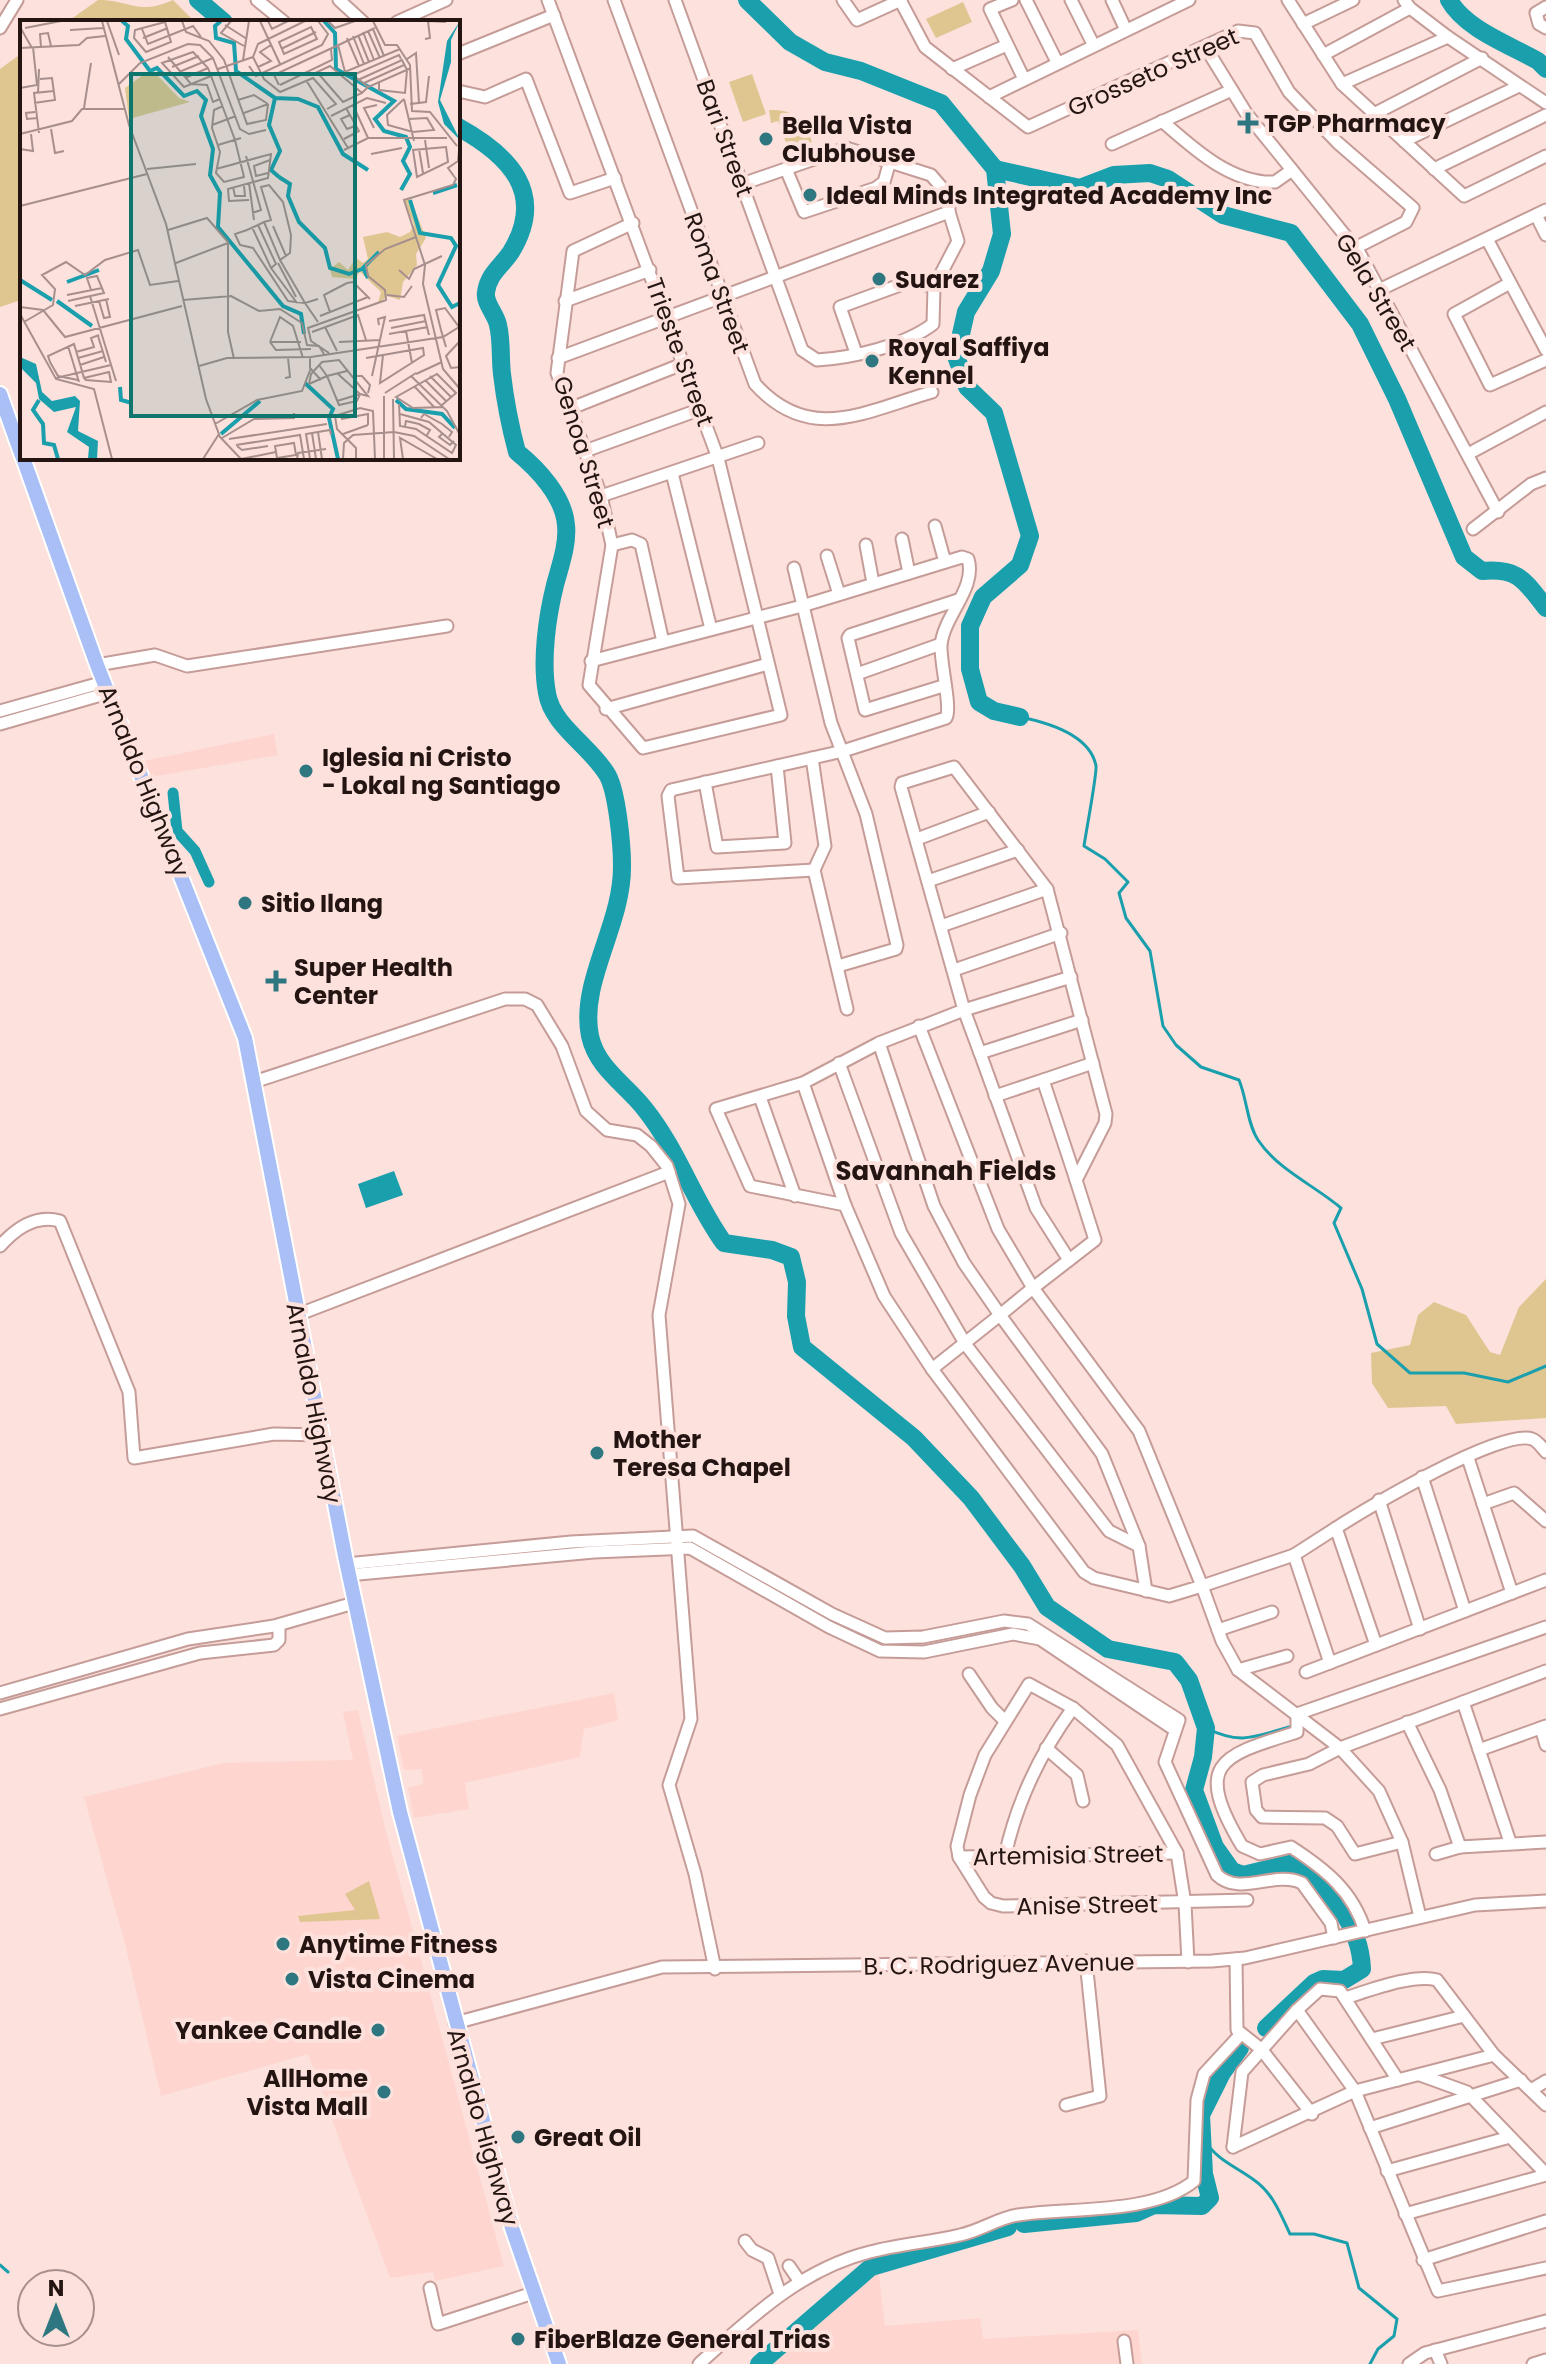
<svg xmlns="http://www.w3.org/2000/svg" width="1546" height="2364" font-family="Poppins,sans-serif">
<rect width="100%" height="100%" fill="#fce1dd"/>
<!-- built -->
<g fill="#ffd5cf">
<polygon points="274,734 278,755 151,777 144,761"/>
<polygon points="614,1693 618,1720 584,1729 580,1757 465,1783 469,1809 414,1818 408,1788 423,1784 422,1769 404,1770 397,1736"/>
<polygon points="358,1710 385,1828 504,2266 435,2281 433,2272 390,2278 308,2054 161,2096 125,1944 84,1797 223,1763 353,1760 343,1712"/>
<polygon points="878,2269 885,2326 980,2318 983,2339 1138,2330 1142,2364 769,2364"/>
</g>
<!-- green -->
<g fill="#dfc691">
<path d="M98,0C131,0 138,16 173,0L195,22H67Z"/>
<polygon points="963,2 972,22 936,38 926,19"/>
<polygon points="22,53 22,310 18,301 0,307 0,69"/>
<polygon points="752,74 766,114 743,122 729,82"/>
<path d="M769,110C794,110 804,117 812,142L788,148L778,121L771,123Z"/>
<polygon points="1546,1279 1546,1418 1456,1424 1446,1406 1388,1408 1372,1383 1371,1353 1410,1345 1418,1315 1434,1302 1466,1315 1490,1352 1500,1355 1519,1307"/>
<polygon points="369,1881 380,1919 300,1922 298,1916 355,1910 345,1894"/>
</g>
<!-- water -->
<polygon fill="#1a9fad" points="394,1171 403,1195 366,1208 358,1184"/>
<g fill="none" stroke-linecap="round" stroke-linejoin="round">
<!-- stream -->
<g stroke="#1a9fad" stroke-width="3">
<path d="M1020,717C1045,722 1090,734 1096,766C1097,774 1086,832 1084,846L1105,859L1128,882L1119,893L1126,918L1150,951L1163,1026L1176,1045L1201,1067L1239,1080C1247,1099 1247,1123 1258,1140C1278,1170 1314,1185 1341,1208L1334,1223L1362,1289L1377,1344L1410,1373H1464L1508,1382L1546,1366"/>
<path d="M1206,1728C1240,1745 1254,1737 1289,1727"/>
<path d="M1204,2140C1218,2161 1235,2166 1254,2180C1273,2193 1281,2215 1290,2234H1314L1347,2243L1359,2288L1397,2319L1394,2336L1378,2349L1370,2364"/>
<polyline points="0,2265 8,2272"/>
</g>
<!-- canal -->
<polyline stroke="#1a9fad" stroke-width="11" points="173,793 177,831 195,851 209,882"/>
<!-- river -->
<g stroke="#1a9fad" stroke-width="18">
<polyline points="198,0 224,22"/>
<polyline points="747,0 790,42 825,62 861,71 941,103 995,169 1002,234 991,271 966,312 956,356 967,387 994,413 1030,536 1020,565 983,597 970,626 970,669 979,702 994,711 1020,717"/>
<path d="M1449,0C1465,29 1510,45 1538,61L1546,69"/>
<path d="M458,127C509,155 547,193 511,252C501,267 489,273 486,292C484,303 496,314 498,325C502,341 500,358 502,374C505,400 510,426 517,452C538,469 564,497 566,525C568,545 560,566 555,585C547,617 541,661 547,693C552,726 592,747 608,776C617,793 622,844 622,865C623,925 579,981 590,1036C597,1068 625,1084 644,1108C678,1150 694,1202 724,1243L772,1250L791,1257L797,1282L796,1316L802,1347L914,1438L971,1498L1022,1566L1047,1607L1108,1649L1175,1662L1189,1680L1206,1728L1203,1757L1194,1790L1215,1847L1232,1871L1243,1875L1293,1863C1328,1890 1360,1921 1362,1969L1344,1980L1323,1979L1314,1983L1266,2028"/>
<path d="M995,169L1080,188L1114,175L1150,173L1168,179L1223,215L1291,233L1360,324L1397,399L1464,557L1482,571C1519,568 1524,580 1546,608"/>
<polyline points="1024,2224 1136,2213 1154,2205 1202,2206 1210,2198 1204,2174 1201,2115 1222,2073 1240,2048"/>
<polyline points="759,2364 871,2267 1008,2227"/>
</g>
<!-- minor casing -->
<g stroke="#c59c97" stroke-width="15">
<g id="minor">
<polyline points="257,0 284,22"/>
<polyline points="339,0 363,22"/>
<polyline points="548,0 718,458 781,715 643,748 589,685 612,545 601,496 557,373 573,251 633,223"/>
<path d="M614,0L755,384C810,445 866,411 932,392"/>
<path d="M675,0L802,350L817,360C852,358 904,346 933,324L934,287L958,241L949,212V196L931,175L846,148L742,184"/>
<polyline points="843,0 857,20 901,0"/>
<polyline points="900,0 925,47 1028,127 1238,31 1255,33 1289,92 1338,143 1413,208 1406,222 1355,248"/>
<polyline points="1012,0 990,9 1024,79"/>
<polyline points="1026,0 1057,62"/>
<polyline points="1071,0 1093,44"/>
<polyline points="1112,0 1125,28"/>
<polyline points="1288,0 1342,84 1464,196 1546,156"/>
<polyline points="1404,0 1410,8 1448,37 1546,103"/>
<polyline points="1546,7 1536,13 1539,24 1546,28"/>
<polyline points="397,22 446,0"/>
<polyline points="1303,24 1353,0"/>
<polyline points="0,28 17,0"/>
<polyline points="1206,48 1246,113 1360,254 1498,512"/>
<polyline points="458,54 554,15"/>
<polyline points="1323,55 1410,8"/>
<polyline points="952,69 1007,45"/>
<polyline points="1342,84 1448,37"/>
<polyline points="458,91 485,97 526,79 570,193 615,178"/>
<polyline points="989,97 1189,0"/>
<polyline points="1374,114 1482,58"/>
<path d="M1162,121C1193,148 1231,184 1275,182L1292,170"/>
<polyline points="1404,141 1519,86"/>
<polyline points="1112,144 1232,90"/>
<polyline points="786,169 804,212 876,188 884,182 890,161"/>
<polyline points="1434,169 1546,115"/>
<polyline points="1536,215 1546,235"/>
<polyline points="1487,239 1546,350"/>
<polyline points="1510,283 1454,314 1490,385 1546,360"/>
<polyline points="1379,290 1546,210"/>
<polyline points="565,301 650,270"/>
<polyline points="856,353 840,307 911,281 934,287"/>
<polyline points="558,358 949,212"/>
<polyline points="569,409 685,363"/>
<polyline points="585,451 701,409"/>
<polyline points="1468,454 1546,412"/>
<polyline points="672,473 711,629"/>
<polyline points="601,496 758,443"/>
<polyline points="935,526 945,562"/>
<polyline points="1473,529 1531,484 1546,478"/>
<polyline points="902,539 909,573"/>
<polyline points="612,545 632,540 641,544 663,642"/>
<polyline points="866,545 873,583"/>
<polyline points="827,556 839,594"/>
<polyline points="794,568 831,723 866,814 897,945 896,949 838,966"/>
<path d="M591,661L802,606L962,557L968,559C977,588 944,615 941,645C940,663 952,708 946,718L843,751L671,790L668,796L678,878L814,870"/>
<polyline points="97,665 155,655 187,666 447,626"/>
<polyline points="857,674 941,644"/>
<polyline points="943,686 865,710 848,638 850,635 958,600"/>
<polyline points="606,709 768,664"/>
<polyline points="0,711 104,682"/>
<polyline points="0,724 108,693"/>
<polyline points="812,758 825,846 814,870 847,1009"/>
<polyline points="705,782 717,847 785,843 777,766"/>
<polyline points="917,839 989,812"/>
<polyline points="928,881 1018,850"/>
<polyline points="941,926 1047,889"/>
<polyline points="954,970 1061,933"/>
<polyline points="1071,977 964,1010 980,1053 1082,1020"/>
<polyline points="919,1026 998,1229 1033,1288 1095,1240 1076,1180 1105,1123 1106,1114 1047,889 954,767 902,783 901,787 964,1010 879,1043 803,1083 716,1109 750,1186 845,1205 884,1296 932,1369 1084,1572 1094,1578 1169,1596 1202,1586 1139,1431 1033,1288 1000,1315 1102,1454 1139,1546"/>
<polyline points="879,1043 934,1206 964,1263 1000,1315 932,1369"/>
<polyline points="980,1053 1036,1208 1069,1260"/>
<polyline points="839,1063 901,1233 966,1345 1109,1531 1139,1546 1146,1591"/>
<polyline points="1043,1080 1093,1063"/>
<polyline points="254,1082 505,999 525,999 537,1005 562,1046 586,1111 607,1130 637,1135 651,1146 667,1166 679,1204 659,1315 691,1719 669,1785 695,1874 715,1969"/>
<polyline points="803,1083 845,1205"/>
<polyline points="995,1096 1043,1080 1076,1180"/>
<polyline points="760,1097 795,1196"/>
<path d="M0,1246C16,1228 36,1214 60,1221L129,1392L134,1458L274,1434L322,1435"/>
<polyline points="297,1315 669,1172"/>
<polyline points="1468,1458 1512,1593"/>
<polyline points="1422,1477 1465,1611"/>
<polyline points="1379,1500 1420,1629"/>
<polyline points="1483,1504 1514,1493 1546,1521"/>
<polyline points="1294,1555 1202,1586 1222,1641 1238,1670 1340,1748 1379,1791 1402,1842 1420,1917"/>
<path d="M346,1564L571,1542L693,1536L832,1614L885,1638L923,1637L1004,1621L1028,1624L1179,1720L1165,1762L1217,1875C1240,1897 1274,1870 1302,1883L1331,1923L1334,1938"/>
<polyline points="348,1575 594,1552 690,1548 829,1627 880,1651 924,1652 1013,1634 1040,1639 1175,1730"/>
<polyline points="1218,1630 1272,1612"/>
<path d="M1376,1645L1336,1528C1365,1509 1502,1428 1532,1439C1538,1441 1542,1448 1546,1452"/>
<polyline points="1330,1663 1294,1555 1336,1528"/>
<polyline points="1238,1670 1287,1656"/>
<polyline points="1306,1672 1546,1580"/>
<polyline points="969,1674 992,1708 1004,1720"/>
<polyline points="0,1693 188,1639 274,1626 354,1603"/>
<polyline points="1463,1702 1510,1842"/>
<polyline points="0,1709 200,1653 274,1645 279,1640 279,1625"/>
<polyline points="1407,1722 1440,1790 1460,1847"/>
<polyline points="1541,1728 1546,1745"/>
<polyline points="1046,1748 1077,1775 1083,1801"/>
<polyline points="1479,1750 1546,1726"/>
<polyline points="1402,1842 1355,1854 1337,1826 1325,1818 1262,1817 1256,1810 1252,1782 1263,1775 1309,1764 1340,1748 1546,1671"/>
<polyline points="1436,1854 1460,1847 1546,1842"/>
<path d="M1005,1856C1017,1801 1040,1753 1073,1708"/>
<polyline points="959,1857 1177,1853"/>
<path d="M1365,1931C1353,1891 1325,1869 1291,1847L1260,1854L1242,1846C1192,1762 1221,1756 1297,1732V1714L1546,1627"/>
<polyline points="1236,1959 1237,2030 1261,2049 1312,2114"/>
<polyline points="1188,1962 1185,1904 1177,1853 1117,1745 1073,1708 1029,1684 985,1755 970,1795 957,1846 959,1857 984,1897 991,1903 1003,1906 1247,1900"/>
<path d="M1345,1998C1368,1991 1414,1973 1437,1980L1494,2055L1546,2105"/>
<polyline points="455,2023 662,1967 1212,1961 1245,1958 1475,1905 1546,1901"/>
<polyline points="1372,2039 1464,2016"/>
<polyline points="1494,2055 1355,2091 1438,2291 1546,2268"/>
<polyline points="1420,2075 1467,2092 1546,2174"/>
<polyline points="1531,2090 1546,2081"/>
<polyline points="1066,2105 1100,2096 1086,1961"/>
<polyline points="1370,2128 1521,2080"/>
<polyline points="1233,2147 1242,2072 1297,2010 1320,1989 1340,1991 1398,2080"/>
<polyline points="1233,2147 1355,2091 1297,2010"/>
<polyline points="1387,2171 1510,2137"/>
<polyline points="1405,2214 1546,2175"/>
<polyline points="745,2241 752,2250 768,2258 780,2294"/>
<polyline points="1423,2260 1546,2221"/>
<polyline points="789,2266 800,2282"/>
<polyline points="430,2288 438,2324 533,2293"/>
<polyline points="1124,2341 1127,2364"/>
<polyline points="1435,2350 1441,2364"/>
<path d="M699,2364C750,2318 801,2269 870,2252C900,2244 931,2242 960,2235C980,2231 998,2218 1018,2215C1070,2207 1152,2215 1194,2181L1197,2100L1204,2074L1241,2034"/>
<polyline points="1409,2364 1425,2353 1546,2321"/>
<polyline points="1533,2364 1546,2360"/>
</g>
</g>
<!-- major casing -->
<g stroke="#fff" stroke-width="18">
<g id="major">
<polyline points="0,394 22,456"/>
<polyline points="23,458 97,665 245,1038 345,1556 400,1812 512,2228 559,2364"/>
</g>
</g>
<!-- minor -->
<use href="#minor" stroke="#fff" stroke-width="11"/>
<!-- major -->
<use href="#major" stroke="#a9bff6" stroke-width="14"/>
</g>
<!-- markers -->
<g fill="#2f7780" stroke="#fce1dd" stroke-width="3">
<path d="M1244 111h8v8h8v8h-8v8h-8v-8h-8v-8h8z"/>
<circle cx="766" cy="139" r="8"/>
<circle cx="810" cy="195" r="8"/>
<circle cx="879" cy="279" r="8"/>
<circle cx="872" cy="361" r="8"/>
<circle cx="306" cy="771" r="8"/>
<circle cx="245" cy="903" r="8"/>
<path d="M272 969h8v8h8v8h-8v8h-8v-8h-8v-8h8z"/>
<circle cx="597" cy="1453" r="8"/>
<circle cx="283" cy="1944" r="8"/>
<circle cx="292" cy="1979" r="8"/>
<circle cx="378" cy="2030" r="8"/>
<circle cx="384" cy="2092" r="8"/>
<circle cx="518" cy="2137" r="8"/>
<circle cx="518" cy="2339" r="8"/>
</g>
<g text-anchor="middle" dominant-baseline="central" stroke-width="8" stroke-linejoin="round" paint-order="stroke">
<!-- street labels -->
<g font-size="24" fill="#241513" stroke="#fce1dd">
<text transform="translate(1153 72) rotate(-24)">Grosseto Street</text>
<text transform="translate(725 138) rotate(70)">Bari Street</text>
<text transform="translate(717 283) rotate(70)">Roma Street</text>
<text transform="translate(1376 292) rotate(59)">Gela Street</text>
<text transform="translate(680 352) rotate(70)">Trieste Street</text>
<text transform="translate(584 452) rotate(73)">Genoa Street</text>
<text transform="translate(144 781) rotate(68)">Arnaldo Highway</text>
<text transform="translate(314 1403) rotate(79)">Arnaldo Highway</text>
<text transform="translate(1068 1855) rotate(-1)">Artemisia Street</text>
<text transform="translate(1087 1905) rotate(-1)">Anise Street</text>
<text transform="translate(999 1964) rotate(-1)">B. C. Rodriguez Avenue</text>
<text transform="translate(483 2127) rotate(74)">Arnaldo Highway</text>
</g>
<!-- poi labels -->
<g font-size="24" font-weight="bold" fill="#241513" stroke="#fce1dd" text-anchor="start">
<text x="1264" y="123">TGP Pharmacy</text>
<text x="782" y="125">Bella Vista<tspan x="782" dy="28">Clubhouse</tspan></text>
<text x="826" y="195">Ideal Minds Integrated Academy Inc</text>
<text x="895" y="279">Suarez</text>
<text x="888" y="347">Royal Saffiya<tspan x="888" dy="28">Kennel</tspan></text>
<text x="322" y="757">Iglesia ni Cristo<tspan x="322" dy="28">- Lokal ng Santiago</tspan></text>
<text x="261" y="903">Sitio Ilang</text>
<text x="294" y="967">Super Health<tspan x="294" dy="28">Center</tspan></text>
<text x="613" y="1439">Mother<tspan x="613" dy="28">Teresa Chapel</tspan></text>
<text x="299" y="1944">Anytime Fitness</text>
<text x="308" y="1979">Vista Cinema</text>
<text x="362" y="2030" text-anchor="end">Yankee Candle</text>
<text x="368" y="2078" text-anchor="end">AllHome<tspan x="368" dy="28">Vista Mall</tspan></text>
<text x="534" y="2137">Great Oil</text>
<text x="534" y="2339">FiberBlaze General Trias</text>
</g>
<!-- neighbourhood labels -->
<g font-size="26" font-weight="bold" fill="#241513" stroke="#fce1dd">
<text x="946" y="1171">Savannah Fields</text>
</g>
</g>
<!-- overview -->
<g transform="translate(20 20)">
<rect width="440" height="440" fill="#fce1dd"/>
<path d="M126,53L136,54L159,78L170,82L109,99L105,68ZM390,178L406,218L396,234L397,245L383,262L380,280L368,276L358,283L361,272L340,252L335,259L312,257L310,249L319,242L328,250L336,238L343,243L348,239L343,217L367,212L380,217L390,212L394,205L384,181Z" fill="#dfc691"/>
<path d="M440,1L431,20V42L420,80L440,120L424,104L418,82L427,21ZM0,337L16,344L22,372L32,381L55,376L60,381L58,411L78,421L77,439H68L69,427L47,412L56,387L34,392L19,379L16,363L0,347Z" fill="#1a9fad"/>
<path fill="none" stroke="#1a9fad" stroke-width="4" d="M102,1L108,6L106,19L130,51L137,48L164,76L177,71L186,80L181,96L193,129L190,155L200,173L198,207L263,286L281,294L284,314M201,1L195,6L196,18L214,23L216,51L255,78L249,105L260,131L251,150L259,157M304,1L315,13L316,49L374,81L355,99L364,111L386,117L390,127L383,141L390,154L381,170M255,78L278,79L298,87L323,134L348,150M259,157L270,164L268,176L279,202L305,228L310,248L329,254L342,249M413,173L437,165M390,180L400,213L431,218L436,226L418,265L432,287L440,283M348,258L343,248L359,232M0,260L32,280M47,262L79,250M37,281L72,306M285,363L313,389L309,398L318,439M100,367L101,380L112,383M19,380L13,390L23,404L24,423L34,425L38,439M376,380L386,389L422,394L435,408M201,414L240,381"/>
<path fill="none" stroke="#a68f8c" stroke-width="2" d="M82,1L109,105L146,204L186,379L200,417L221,439M87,1L99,35M162,1L166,12L189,21L204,40L227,104L246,100L248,84M211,1L201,13L224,26M240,1L260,44M248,1L252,9L268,1M285,1L238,24L233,37L244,59L260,72L293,58L316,84L307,89M308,1L315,8L335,1M353,1L365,25H377L390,45L392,91L410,92L437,126M145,2L151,22L126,32L114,18L115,10ZM205,5L227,19M0,7L12,28M291,7L297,19L264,34L259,22ZM5,8L41,1M122,9L128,24L173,6L181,17M353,9L364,36M50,10L83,8M348,11L360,38M343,12L354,40M338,15L349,42M333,16L344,44M123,18L148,8M327,18L339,46M405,19L410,18L408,1L426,2M318,25L325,52L380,29M21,27L20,14L28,13L31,26M0,28L59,25L67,18L85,16M261,29L296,12M148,37L171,64L187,65L193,82L200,79M387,39L396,33L399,83M223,40L229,1M229,46L236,56L302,25L308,14L298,1M152,47L179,36M238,47L251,41L240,32L251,25M198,49L233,37M159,52L193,38M191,56L164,67L142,43L173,32L188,48L205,93L215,120L224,157L204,162L196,153L200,132L192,108L194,90L203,86M165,58L188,48M286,60L328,128M338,60L382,40L387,50L385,73L359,70V63M344,63L384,45M99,64L120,43L168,24L180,25L193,38L220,109L229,114L246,110M259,65L254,55L355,8M260,65L312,40L311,29M348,67L333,55L379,35L381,39M0,68L17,65L13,27M18,73L19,49M342,73L310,46L297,52L323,82L342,73L348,67L391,48M384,79L367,95L368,105L393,112L414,110L407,98L389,99M384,79L394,121M218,80L234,75L248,84M14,83L35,80L32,58L20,59M390,84L406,82L409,56M333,85L348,118M64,88L71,43M15,92L6,93L7,99L18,98M224,93L248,84M330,95L321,99L327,109L335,106M311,96L347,78L366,83M192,105L216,96M354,108L344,88L357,85M31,109L35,133L44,131M19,113L14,73L34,71M0,114L52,101L62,89H105M324,119L339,111L326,88M405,120L409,148M440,120L438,141L428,148L436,159L433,165L384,180L405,245L403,264L423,349L440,369M198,125L221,118M426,127L428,142L397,157L393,130ZM0,129L13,131L11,114M399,129L403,153M324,130L348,118H427M351,134L382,128M226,136L241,190L232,193M127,149L176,144M196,149L251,134L248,158L208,169L209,181L229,180M248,153L236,156L234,146L250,140M229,163L234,200M213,167L215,176H225L224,166M0,186L127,154M244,202L260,240L270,233L271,215L263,182L249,165L241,167L251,200L244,202L238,205L227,210L215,214L220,225L233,228L268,281L285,283L260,240M238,205L256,244L251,248M253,206L266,236M232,207L251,248L277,283M148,210L187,198L208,222V312L214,339M156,243L208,223M258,243L276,277M379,250L389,259L394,249L422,236M47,275L82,268M367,275L384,277L392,266M70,276L96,361M298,279L285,283L298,302M163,280L211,276L239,291L260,289L282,303L287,325L299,326L304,334M48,281L84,273L77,256L67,258L71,270M79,281L84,298L90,297L86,279M55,286L89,279M0,287L23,290L45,317L162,286M310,292L304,275L327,263L333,262L350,279M0,294L36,359L74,369L92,439M300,296L348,277M369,301L404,295L409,315M4,302L33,285L35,269L22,255L46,242L65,255L85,240L118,230L130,265L158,261M305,307L317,331M371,308L406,301M386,311L392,343M292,312L338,295L346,320M369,314L408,307M78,316L86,342M440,321L426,336L431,348L440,347M250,322L260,297L273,306L283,338M250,322L256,330L291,329M250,322H281M319,322L360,320M48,326L59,362M56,332L74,327L71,318L79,315M309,333L291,321L288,308L366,280L365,270L348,256L346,245L365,229L396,217M58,338L83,331M290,338V348L301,360M346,338L403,328L404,335L360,363L363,335M30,342L28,336L54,324L62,351L64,358L66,360L91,362L89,352L64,358M30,342L38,356L58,360M60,345L84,337M179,346L207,338L291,337L423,317L439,307L425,288L416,290L421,310L423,317L426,327M396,354L422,342M333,356H342L350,365L348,373M352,356L365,297L358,299L359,305M391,356L427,391L440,415M410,356L431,377M36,358L91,345M265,358L270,357L268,338M405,360L426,381M289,364L291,354L302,342L319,340L348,376L340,374L337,381L319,385L307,356L327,351M289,364L307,356L299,345M394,366L415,388M365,373L396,353M364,376V439M373,379L374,439M317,381L340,374L318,354M379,384L380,406L396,409L432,433L436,425L409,402L380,394M422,385L436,373L417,354L376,377L393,388L423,387M401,398L404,394L422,404L432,412L429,417M321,399L348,394V405M195,404L237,380L282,371L291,348M385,406L386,401L399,404L410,410L407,415M298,412L302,439M292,413L296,439M423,413L419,417L430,425L434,421M323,414L348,405M202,418L234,399L274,398V393M209,419L307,404M274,423L276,435L257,438L255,426ZM216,425L280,415L284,439M217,426L222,430L248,426M183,439L199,414M221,439L256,432M277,439L278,433L306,429M290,439L286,414L310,410L311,415M323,439L324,423L333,415L374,412L394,416L429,439M336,439V428L317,409L315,396L340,388L353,391L355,439M383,439L380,418L417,439"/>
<path fill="#0f766e" fill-opacity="0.15" stroke="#0f766e" stroke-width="4" d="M111,54H335V396H111Z"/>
<rect width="440" height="440" fill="none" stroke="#241513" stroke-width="4"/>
</g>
<!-- north arrow -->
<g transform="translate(56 2308)"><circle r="38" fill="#fce1dd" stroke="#a68f8c" stroke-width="2"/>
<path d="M0-6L14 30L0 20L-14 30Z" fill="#2f7780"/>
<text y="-12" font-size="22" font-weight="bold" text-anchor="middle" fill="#241513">N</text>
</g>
</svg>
